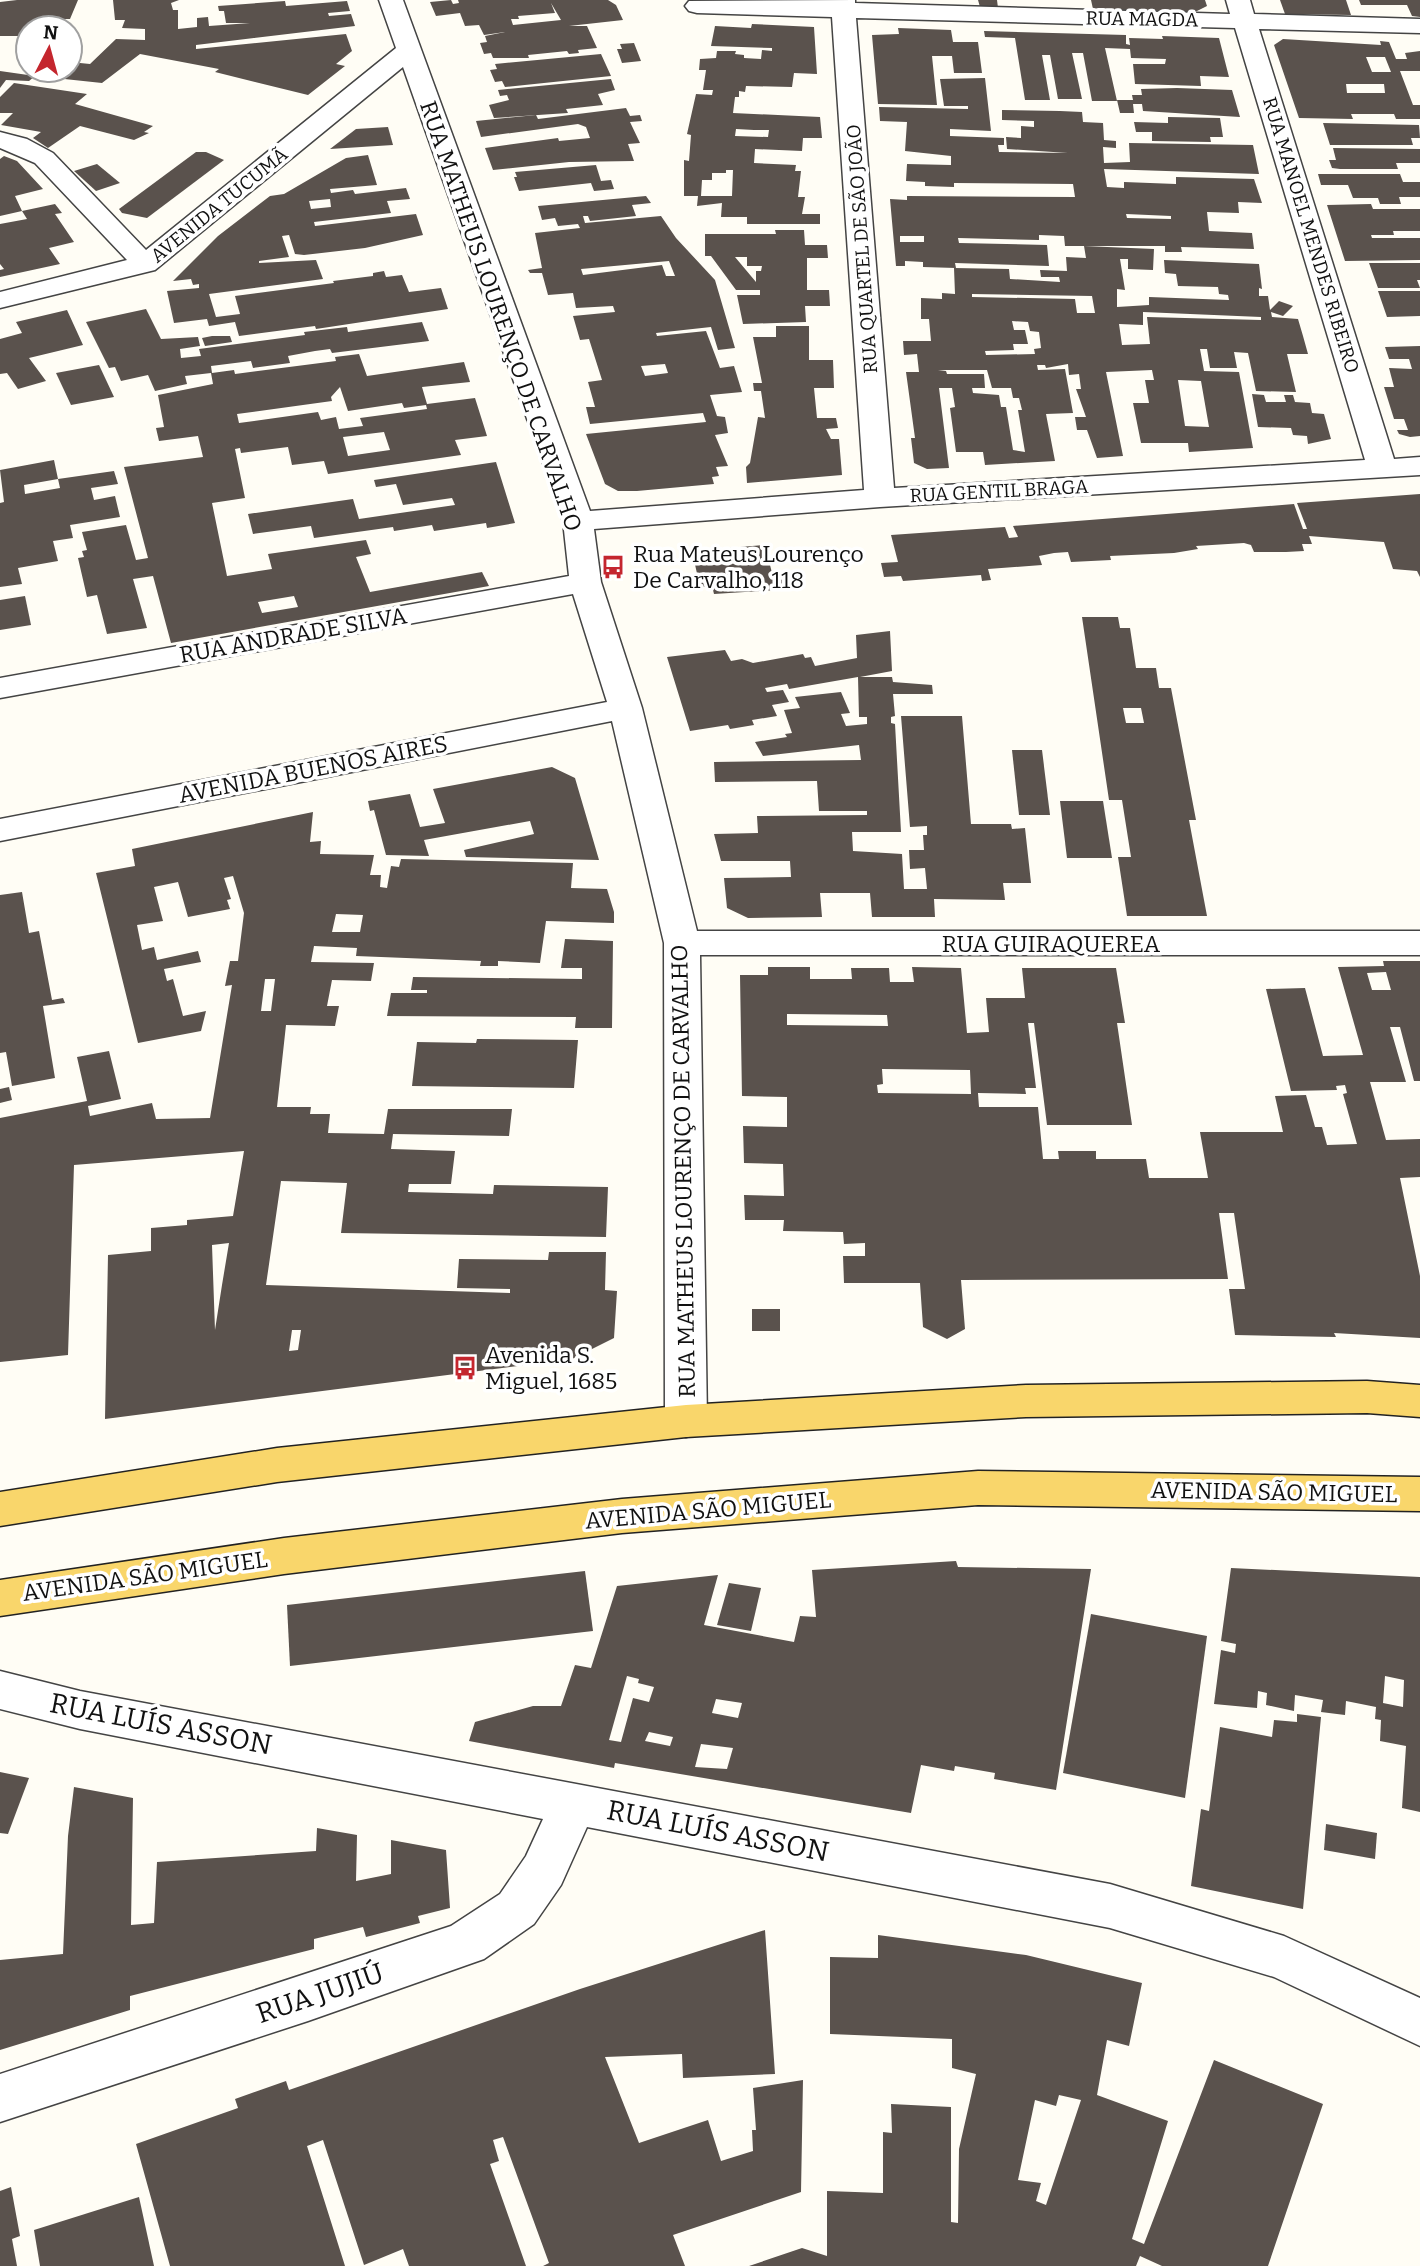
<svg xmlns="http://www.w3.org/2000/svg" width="1420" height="2266" font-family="Bitter,serif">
<rect width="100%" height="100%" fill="#fffdf5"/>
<!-- building -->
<g fill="#5a524d" fill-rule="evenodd">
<polygon points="17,0 78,0 70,19 54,19 49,28 28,28 26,36 0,36 0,2"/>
<polygon points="113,0 179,0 171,3 173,10 178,10 178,29 197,27 197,18 208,17 209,26 250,23 226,23 224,11 219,11 218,6 285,1 286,6 347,1 350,11 328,13 329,16 351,14 355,26 196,45 196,49 346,34 352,51 336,64 345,66 308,95 215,72 219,69 140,54 102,83 55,78 62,70 70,70 70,62 90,64 116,39 145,40 145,29 122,28 125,20 115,20"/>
<path d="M451,0L453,4L459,3L458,0H608L616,5L623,20L569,26H587L597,48L578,50L579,53L569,54L567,51L528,55L529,58H493L491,53L484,54L480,43L487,42L485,36L505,32L484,35L479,25L465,26L460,13L436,16L430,2ZM551,3L561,20L513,25L511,19H519L518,16L555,13Z"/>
<polygon points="978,0 997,0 998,8 980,7"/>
<polygon points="1091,0 1205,0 1207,6 1195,12 1093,9"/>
<polygon points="1280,0 1346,0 1351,15 1285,14"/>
<polygon points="1359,0 1420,0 1420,17 1412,16 1407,5 1361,5"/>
<path d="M752,24L814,27L817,74L794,73L792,87L746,86L745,92L739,91V97H735L733,113L820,117L822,138H803L802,151L755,149L754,163L796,165L795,171H801L798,197H805L802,214H820V224H747V217H721L722,203L697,206L698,196H684V160L689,161L691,135L687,134L696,94L712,95L713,90H703L706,70H699L700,59L716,58L717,51H736L735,54L744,55V58L761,59L762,50L772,51V48L711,46L715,26L751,28ZM736,129L754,130H769L768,137L735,136ZM726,170H733L732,196H701L702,180H712V173H726Z"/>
<polygon points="898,28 951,30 953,42 978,42 982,73 954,73 952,56 932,56 937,105 878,104 872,35 899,34"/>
<polygon points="984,31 1126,35 1126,44 1130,45 1129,38 1163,39 1162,36 1219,38 1229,77 1200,76 1201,86 1135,84 1133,64 1165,64 1166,59 1131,58 1130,49 1105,48 1117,101 1092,101 1083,53 1072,53 1082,99 1058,99 1050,55 1042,55 1050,100 1025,100 1015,38 985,37"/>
<path d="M1283,39L1381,45L1380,41L1389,42L1396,59H1407L1405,53L1420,51V71H1400L1413,105H1420V119H1396L1394,114H1351L1353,119L1299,118L1274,45ZM1366,57H1385L1391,72H1372ZM1346,84H1384L1385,93H1347Z"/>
<polygon points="634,43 641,61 622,63 617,49 622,49 620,44"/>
<polygon points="601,54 611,76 505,87 502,81 495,82 490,70 497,69 495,64"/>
<polygon points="0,71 35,76 29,81 6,80 0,88"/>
<path d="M985,78L991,131L950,129V136L1004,138V145H998L999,152L1068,153L1007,149L1006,137L1021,138V126L1034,127V121L1002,120V110L1060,111L1082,112L1083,122L1103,123L1104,140L1116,141V148L1103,147L1104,163L1130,162L1129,143L1253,145L1259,174L1104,169L1107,187L1124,188V182L1176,184V177L1254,179L1262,203L1238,202L1239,213L1207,212L1209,231L1252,233L1254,249L1181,247L1182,252H1165V246H1065L1064,236L1039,235V240L958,238L959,243L1047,245L1049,266L955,263L956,268L923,267V262L905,261V266H896L890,199L907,200V196L1075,197L1073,184L954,183V187L925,186V182L906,181L907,164L951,165V156L905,151L907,122L880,121L879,107L968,109V106H944L940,79ZM1126,214L1171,216V219L1127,218ZM900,236H924V242H900Z"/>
<polygon points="611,79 615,90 598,94 603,105 566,109 568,113 494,118 489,105 509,100 507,95 500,96 498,90"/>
<polygon points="14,83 87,94 75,104 153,126 144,132 149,133 134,140 80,126 48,148 33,138 41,132 1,125 13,113 0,113 0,97"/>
<polygon points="1177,88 1232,90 1240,117 1143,111 1142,104 1133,104 1134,113 1120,113 1117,100 1133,100 1132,95 1142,95 1141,89"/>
<polygon points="626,108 630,116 640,115 642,121 630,122 640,143 628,144 634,161 569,162 493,170 485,148 558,138 559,141 590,138 586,127 578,124 481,137 476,121 536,115 538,119"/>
<polygon points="1168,117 1220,118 1223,137 1210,137 1211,142 1152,141 1152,132 1136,132 1134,122 1168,123"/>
<polygon points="1323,123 1419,125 1420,138 1411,138 1413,145 1330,145"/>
<polygon points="388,127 393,145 330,149 356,129"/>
<polygon points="1333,148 1420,149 1420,163 1396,163 1398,169 1340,169 1332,168 1329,160 1336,160"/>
<polygon points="196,152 206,152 224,160 147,218 122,213 119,209"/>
<path d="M368,155L377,185L330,189L331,193L353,190L355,194L406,188L410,199L387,201L391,213L314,222L315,226L416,214L423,235L365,248L304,255L295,254L289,235L282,236L289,257L259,261V263L316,260L323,279L209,294L216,317L240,314L235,296L334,283L333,281L373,276V273L384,271L386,277L402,275L409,292L441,288L448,309L316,329L315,326L239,336L235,322L209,326L207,319L174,323L167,291L199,288V284L193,285L191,279L173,281L218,236L270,196L284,194L346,158ZM330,199L331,207L311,209L309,201Z"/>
<polygon points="4,156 17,161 43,189 15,196 22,211 0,216 0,159"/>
<polygon points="97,164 120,183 96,191 74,171"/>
<polygon points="596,165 601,181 611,180 614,189 594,191 591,183 519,191 514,177 517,177 515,172"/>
<polygon points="1318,174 1400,174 1403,182 1420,182 1420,197 1399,197 1401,204 1380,204 1378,198 1353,198 1348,185 1321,185"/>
<path d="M646,196L651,203L632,205L636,216L590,221L588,216H583L585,223L661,216L676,238L715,280L735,348L718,350L711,327L656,333L657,336L706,331L720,368L734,366L742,392L710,395L717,416L725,417L728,433L715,435L728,466L716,467L719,476L712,477L714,484L637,491H618L605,484L586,434L706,422L703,413L590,424L586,407H595L588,382L602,380L589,339L580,340L573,316L615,312L613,306L576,308L573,293L548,295L542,273H530L528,270L542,268L535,233L580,228L578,224L558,226L555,218L542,220L538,206ZM669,261L675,276H666L662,265L583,275L581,269ZM665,364L668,373L645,376L641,366Z"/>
<polygon points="55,204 62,213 55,214 74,242 49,248 60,264 0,277 0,270 4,269 0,264 0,224 27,219 22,211"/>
<polygon points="1371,204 1373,209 1420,209 1420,231 1393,231 1394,235 1371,235 1372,238 1420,238 1420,260 1345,261 1327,205"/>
<path d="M775,230H804L805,245H827L828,258H807V290H829L830,306H805L806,322L743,324L737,295H760V290H736L711,256H705V234H776ZM735,257H747V266H762L761,271H756V282Z"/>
<path d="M1084,246L1154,249L1153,270L1128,269V259H1120L1125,290L1117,289V307L1149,305V297L1229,300L1228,295L1219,294L1218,287L1178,286L1176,274L1165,273L1164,260L1259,264L1262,289L1259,288V296H1268L1270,310L1279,301L1293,306L1283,316L1271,312L1272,317L1298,319L1303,336L1308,354H1287L1296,392L1256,391L1248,353L1234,352L1237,368H1210L1207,349H1200L1204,371L1239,372L1253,448L1189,452L1188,443H1141L1133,403H1149L1145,380H1154L1152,370L1106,372L1123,456L1097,458L1087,430H1077L1075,417H1086L1076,389H1081L1079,374L1069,375L1068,364L1046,368L1045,365H1037L1038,370L1065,369L1073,413L1046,414L1055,461L985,465L983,452H956L950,408L955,407L952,388H939L949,468L927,469L914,463L911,438H915L906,372H919L917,354L904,355L903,341H931L929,319H921V298L942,299V293L955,294L954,268L1009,269L1010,279L1060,282L1059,277H1041L1040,270L1067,271L1066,257L1086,258ZM972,294L1092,296L1095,313H1077L1075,299L972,297ZM1143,312L1261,317V320L1147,317L1150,344L1122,345L1119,324L1143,325ZM1012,321L1028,322L1030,331L1039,332L1041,348L1034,349L1035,354L986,355L985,351L1014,350L1013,344H1028L1025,330H1014ZM938,370H987L992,388H1011L1013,398H1019L1022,410H1018L1025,452L1013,450L1006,407H1001L999,395L973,393L972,388H985L984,374H947L946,371ZM1178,380L1201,381L1209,427L1185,426Z"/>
<polygon points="1369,263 1420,263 1420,280 1417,280 1420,288 1378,288"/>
<polygon points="1378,291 1420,291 1420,316 1387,317"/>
<path d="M146,309L161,339L198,337L200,346L180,349L181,358L201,356L199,349L305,335L304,332L347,327L348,332L422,322L429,341L332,353L330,349L315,351L288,356L290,363L253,368L251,361L211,366L212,373L234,370L235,374L336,361L335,357L359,354L367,376L464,362L470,382L422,387L427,404L475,398L487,436L455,440L461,455L328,474L324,461L292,465L288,447L241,453L240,448L235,449L245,498L212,503L227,576L272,569L268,554L366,540L371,554L356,557L370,592L482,572L489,586L171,643L153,576L133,579L147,628L107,634L97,595L87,597L78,558L84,557L82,551L87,550L82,532L126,525L136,560L148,558L124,467L203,457L198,436L159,441L156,428L164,427L158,395L213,384L211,373L185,376L187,384L155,391L148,375L121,381L115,367L109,368L86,322ZM340,387L348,411L402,403L404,408L426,405L427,409L360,418L363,426L339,429L336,417L321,420L318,412L239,423L237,414L332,401L331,397ZM384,432L390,450L348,456L343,437ZM294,596L298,607L262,613L258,602Z"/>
<polygon points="67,310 83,345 29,358 46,381 18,389 7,373 0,374 0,339 22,333 16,322"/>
<polygon points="776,326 809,326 809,360 833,360 834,388 814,388 817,418 836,418 838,428 826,429 831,439 839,439 842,475 747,483 746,467 750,463 758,417 765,418 761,391 754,391 753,383 762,383 753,337 776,337"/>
<polygon points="212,336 230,336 232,342 205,346 202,338"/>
<polygon points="1420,346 1420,436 1410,437 1399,434 1397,430 1408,430 1404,419 1394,419 1384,387 1394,387 1389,368 1412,369 1409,359 1389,359 1385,347"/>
<polygon points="99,365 114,397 71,405 56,373"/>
<polygon points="1252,394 1264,395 1266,402 1286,402 1284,395 1293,395 1295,402 1310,403 1312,413 1324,414 1331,439 1308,444 1307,436 1293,435 1291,428 1258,427"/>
<path d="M54,460L58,479L114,471L118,484L91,488L94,500L115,496L120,517L70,525L73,538L53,541L58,561L18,568L22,584L0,587V503L4,502L0,470ZM58,479L60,488L25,494L24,485Z"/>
<polygon points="496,462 515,523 487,528 486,523 434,531 432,525 394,531 393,527 314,538 311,526 253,534 248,514 353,499 359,519 455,505 452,498 403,505 396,484 376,487 374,480"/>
<polygon points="1420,494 1420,577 1417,571 1393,569 1384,542 1309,536 1312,544 1302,544 1304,551 1286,552 1254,552 1251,545 1244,543 1196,546 1198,549 1174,553 1110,556 1111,560 1071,562 1068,552 1054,553 1039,556 1042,565 988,569 991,580 982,581 981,575 903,581 901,576 884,577 881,563 898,562 891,535 1005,527 1009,538 1018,537 1013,526 1294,504 1303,529 1307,529 1297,503"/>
<polygon points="765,545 773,577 789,576 793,589 714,594 712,586 700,587 692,551"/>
<polygon points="25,596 31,625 0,630 0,600"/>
<path d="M1082,617H1118L1120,628H1130L1136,668H1156L1159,688H1171L1196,820H1189L1207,916H1127L1118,857H1131L1122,800H1109ZM1123,708H1141L1144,723H1126Z"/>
<polygon points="890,631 892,671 860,677 892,677 893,682 932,685 933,694 893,694 895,716 891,717 891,723 895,724 901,832 852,832 853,851 902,854 904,889 927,889 925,868 910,869 909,850 924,850 923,835 927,835 927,826 910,827 901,716 962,716 971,824 1011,824 1012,829 1025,828 1031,883 1003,883 1005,900 934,899 935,917 872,917 870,893 820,893 822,917 748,918 727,908 724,878 791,877 790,861 721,861 714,834 758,833 757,816 867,815 867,811 819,811 817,781 715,782 714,762 861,760 859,745 763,756 755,742 787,737 785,734 792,733 784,710 800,708 795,697 841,692 850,713 841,714 846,726 867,724 867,717 859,717 858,677 789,689 787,684 765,688 767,692 783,690 789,702 772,705 777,716 752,720 754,725 730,729 728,725 690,731 667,657 725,650 731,661 742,659 753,663 803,654 805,658 811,657 815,666 857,658 856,635"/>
<polygon points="1012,750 1042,750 1050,815 1019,815"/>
<polygon points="552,767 575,778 599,860 466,857 464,850 534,834 530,821 424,840 429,856 386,855 374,810 370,811 368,801 410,794 420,827 445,823 433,789"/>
<polygon points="1060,801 1103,801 1112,858 1067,858"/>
<path d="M313,812L310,842L321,841L320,854L374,855L370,875H381L380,887L387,888L391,866L399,867L401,859L573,863L571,888L607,889L614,912V923L546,921L540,963L498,961V966H480L481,961L356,956L357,948L314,946L311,962L374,963L371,981L332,980L327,1006H339L335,1026L286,1025L277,1107H311L310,1114H330L328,1133L384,1134L388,1109H512L509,1136L393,1134L391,1149L455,1151L451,1184H409L408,1192L493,1194L494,1185L608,1187L606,1237L341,1233L347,1183L281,1181L266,1285L510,1293V1289L457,1288L459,1259L548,1260L549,1252H606L605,1290L617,1291L614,1338L572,1359L105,1419L108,1255L151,1251V1228L187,1225V1220L233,1216L244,1151L74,1165L68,1355L0,1362V1118L87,1101L77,1057L109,1051L121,1099L88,1106L90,1116L152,1103L156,1119L210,1118L232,985L225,986L230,961H238L244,913L233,876L224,878L231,899L227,900L230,909L188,917L178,882L154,887L163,921L137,925L142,950L154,947L157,960L198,951L201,962L164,969L167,981L173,979L183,1016L206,1011L201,1031L138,1043L96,873L135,866L132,849ZM336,914L363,915L360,932H332ZM265,979H275L271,1011H261ZM229,1243L222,1285L215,1330L212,1245ZM292,1330H301L298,1350L289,1351Z"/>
<polygon points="22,892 29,933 39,931 52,1000 63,998 65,1003 43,1006 55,1078 12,1086 6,1052 0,1053 0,895"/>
<polygon points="565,939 613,941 612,1028 575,1028 576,1017 387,1016 391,993 427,993 427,990 411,990 413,977 582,979 582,968 561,968"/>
<path d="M1383,961H1420V1081H1414L1400,1027H1390L1406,1082H1370L1386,1140L1420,1139V1177L1400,1178L1420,1276V1338L1334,1333L1336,1337L1235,1335L1229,1289H1245L1234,1213H1219L1228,1279L961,1280L965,1329L947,1339L923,1327L920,1283H844L843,1256H865V1243L844,1244L843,1232L783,1231L784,1220H745L744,1195L784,1196L783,1164L744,1163L743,1126L787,1127V1097L742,1096L740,975H768V967H810V979H852L851,968H889L890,982H914L912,967L961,968L967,1033L989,1032L986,998H1025L1022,968H1116L1125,1023H1117L1132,1125H1047L1034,1023H1028L1036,1088H1025L1026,1094L978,1093L979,1107H1038L1043,1159H1059L1058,1151H1096V1159H1146L1149,1178H1208L1200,1132H1283L1275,1096L1306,1095L1315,1127H1322L1327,1145L1357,1144L1343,1094L1347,1093L1345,1085L1336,1086L1337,1090L1291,1091L1266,989L1305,988L1323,1056L1363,1055L1338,967L1384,966ZM1386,972L1391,990H1372L1367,973ZM787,1014L887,1015L888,1026L787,1025ZM882,1069L970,1070L971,1094L878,1093L877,1085L883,1084Z"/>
<polygon points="477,1039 578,1040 574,1088 412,1086 417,1042 476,1043"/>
<polygon points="9,1087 12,1100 0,1103 0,1089"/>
<rect x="752" y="1309" width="28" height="22"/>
<path d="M956,1561L958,1567L1091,1569L1056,1790L994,1779L995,1773L955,1766L954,1771L921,1765L911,1813L615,1763L614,1768L469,1741L475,1722L533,1706H561L575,1665L591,1668L617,1586L718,1575L704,1625L794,1642L800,1616L816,1617L812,1570ZM627,1676L639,1679L638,1683L654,1687L649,1702L633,1698L621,1742L609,1740ZM716,1699L742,1703L738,1718L712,1713ZM649,1732L673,1737L670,1746L645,1741ZM701,1744L733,1748L727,1769L695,1767Z"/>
<path d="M1231,1568L1420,1577V1812L1402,1808L1406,1746L1380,1741L1381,1720L1375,1719L1376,1707L1346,1701L1345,1715L1321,1712L1323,1700L1295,1695L1294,1711L1266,1705L1267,1693L1258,1691L1257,1708L1214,1704L1221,1650L1235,1653L1236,1644L1221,1641ZM1385,1676L1404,1680L1403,1707L1383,1703Z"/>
<polygon points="585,1571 593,1631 290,1666 287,1605"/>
<polygon points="729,1583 761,1588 751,1631 717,1625"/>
<polygon points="1091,1614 1207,1636 1185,1798 1063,1773"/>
<polygon points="1297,1714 1321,1717 1303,1909 1191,1886 1201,1809 1209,1811 1220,1727 1272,1737 1274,1720 1297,1722"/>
<polygon points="0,1772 29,1778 8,1834 0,1833"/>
<polygon points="74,1787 133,1798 131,1925 154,1923 157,1862 316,1851 317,1828 357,1835 356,1881 391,1874 391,1840 446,1850 450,1908 418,1916 420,1923 366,1937 363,1927 314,1939 314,1949 130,1996 130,2010 0,2050 0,1960 63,1954 68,1836"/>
<polygon points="1326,1824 1377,1833 1375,1859 1324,1850"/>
<polygon points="765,1930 775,2074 683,2078 682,2054 605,2057 639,2143 708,2120 721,2161 753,2151 752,2130 756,2130 753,2088 803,2080 801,2192 673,2235 685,2266 543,2266 549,2263 503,2137 493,2140 499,2161 490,2164 526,2266 409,2266 403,2249 364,2265 323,2140 307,2146 345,2266 170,2266 136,2144 238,2108 235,2099 286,2081 289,2090 580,1989"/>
<path d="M878,1935L1026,1955L1142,1983L1129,2046L1107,2040L1097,2095L1168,2121L1132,2239L1144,2244L1214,2060L1323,2104L1268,2266H1162L1140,2256L1136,2266H749L802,2248L827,2256V2191L883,2193V2132L892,2133L891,2104L951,2107V2222L958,2223L959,2149L976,2074L952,2068V2039L830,2034V1957L878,1958ZM1059,2095L1081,2100L1046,2205L1036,2201L1041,2183L1018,2180L1035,2100L1056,2106Z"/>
<polygon points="11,2187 20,2236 12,2239 17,2266 0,2266 0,2191"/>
<polygon points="139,2197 154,2266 40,2266 34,2230"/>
</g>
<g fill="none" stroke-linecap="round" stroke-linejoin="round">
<!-- street casing -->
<g stroke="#444" stroke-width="3">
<g id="street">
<path d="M379,0H403L590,511L864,490L832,17L697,13L689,11L685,6L689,1L855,0V3L1230,14L1226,0H1250L1254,14L1420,19V33L1259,29L1394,459L1420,457V475L880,507L594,529L601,582L642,708L697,931H1420V955H700L707,1421L701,1433L686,1437L671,1433L665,1421L664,943L612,721L0,841V819L607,702L573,594L0,698V678L569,576L563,521L403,67L155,270L0,308V292L127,260L35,163L0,148V132L27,139L53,153L146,250L396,48ZM856,18L1235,28L1365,460L894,488Z"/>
<polygon points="0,1671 80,1691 1110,1884 1284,1936 1420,1998 1420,2046 1274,1977 1110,1928 587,1827 561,1885 534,1924 484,1959 308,2021 0,2122 0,2074 451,1926 500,1894 526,1856 543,1819 80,1729 0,1709"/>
</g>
</g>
<!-- primary casing -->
<g stroke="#222" stroke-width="3">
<g id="primary">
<polygon points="1367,1381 1420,1385 1420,1417 1367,1413 1026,1417 686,1437 277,1482 0,1526 0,1492 277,1448 686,1405 1026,1385"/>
<polygon points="978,1471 1420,1477 1420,1511 978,1505 622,1533 284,1574 0,1616 0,1580 284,1538 622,1499"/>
</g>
</g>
<!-- street -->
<use href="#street" fill="#fff" fill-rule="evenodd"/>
<!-- primary -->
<use href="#primary" fill="#f9d66b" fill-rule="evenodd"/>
</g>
<!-- icons -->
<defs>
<g id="bus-bare" transform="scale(1.89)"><path d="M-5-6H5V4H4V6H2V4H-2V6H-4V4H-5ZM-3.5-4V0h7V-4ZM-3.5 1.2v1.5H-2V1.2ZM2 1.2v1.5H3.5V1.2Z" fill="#c4262e" stroke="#fff" stroke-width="2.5" paint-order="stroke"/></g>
</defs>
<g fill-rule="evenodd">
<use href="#bus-bare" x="613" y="567"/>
<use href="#bus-bare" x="465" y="1368"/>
</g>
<g text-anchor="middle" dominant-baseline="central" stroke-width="7" stroke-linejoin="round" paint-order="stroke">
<!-- far-street labels -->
<g font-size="19" fill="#111" stroke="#fff">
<text transform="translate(1142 19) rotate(1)">RUA MAGDA</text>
<text transform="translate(219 205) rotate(-39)">AVENIDA TUCUMÃ</text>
<text transform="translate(1311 235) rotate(73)">RUA MANOEL MENDES RIBEIRO</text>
<text transform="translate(862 249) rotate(-94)">RUA QUARTEL DE SÃO JOÃO</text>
<text transform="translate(999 491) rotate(-3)">RUA GENTIL BRAGA</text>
</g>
<!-- street labels -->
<g font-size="23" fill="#111" stroke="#fff">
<text transform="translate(501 316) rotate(71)">RUA MATHEUS LOURENÇO DE CARVALHO</text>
<text transform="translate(293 635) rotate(-10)">RUA ANDRADE SILVA</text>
<text transform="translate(313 769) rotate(-11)">AVENIDA BUENOS AIRES</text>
<text x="1051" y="944">RUA GUIRAQUEREA</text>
<text transform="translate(683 1171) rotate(-91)">RUA MATHEUS LOURENÇO DE CARVALHO</text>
<text transform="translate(1274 1492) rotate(1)">AVENIDA SÃO MIGUEL</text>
<text transform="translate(708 1510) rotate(-5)">AVENIDA SÃO MIGUEL</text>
<text transform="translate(145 1576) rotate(-8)">AVENIDA SÃO MIGUEL</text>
</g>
<!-- poi labels -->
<g font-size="23" fill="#111" stroke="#fff" text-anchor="start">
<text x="633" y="554">Rua Mateus Lourenço<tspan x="633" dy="26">De Carvalho, 118</tspan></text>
<text x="485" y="1355">Avenida S.<tspan x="485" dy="26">Miguel, 1685</tspan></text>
</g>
<!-- near-street labels -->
<g font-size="28" fill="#111" stroke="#fff">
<text transform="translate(161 1724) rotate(11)">RUA LUÍS ASSON</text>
<text transform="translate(718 1831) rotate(11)">RUA LUÍS ASSON</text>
<text transform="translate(320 1993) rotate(-19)">RUA JUJIÚ</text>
</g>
</g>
<!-- north arrow -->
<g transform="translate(49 49) rotate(6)"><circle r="33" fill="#ffffff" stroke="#a0a0a0" stroke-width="2"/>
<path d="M0-5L12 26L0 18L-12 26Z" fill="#c4262e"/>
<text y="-10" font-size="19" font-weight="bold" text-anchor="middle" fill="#111111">N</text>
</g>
</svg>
